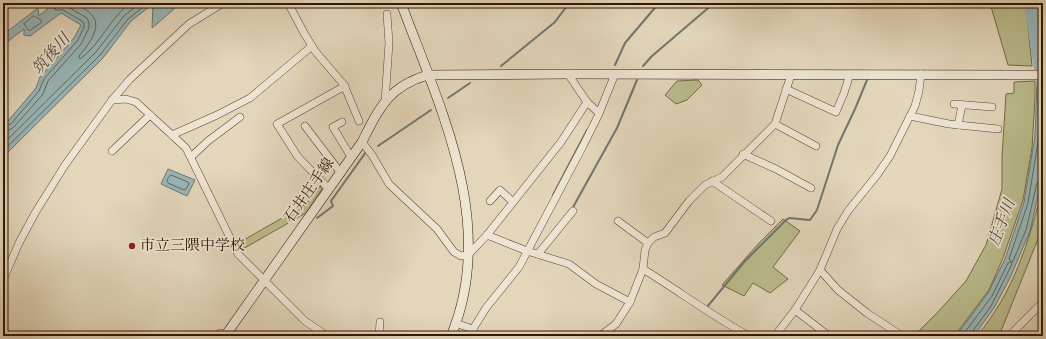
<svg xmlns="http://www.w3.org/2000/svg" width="1046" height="339" font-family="'Sorts Mill Goudy','Noto Serif JP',serif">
<rect width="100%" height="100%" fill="#e3d6bb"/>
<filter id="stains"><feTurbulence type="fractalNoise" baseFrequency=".005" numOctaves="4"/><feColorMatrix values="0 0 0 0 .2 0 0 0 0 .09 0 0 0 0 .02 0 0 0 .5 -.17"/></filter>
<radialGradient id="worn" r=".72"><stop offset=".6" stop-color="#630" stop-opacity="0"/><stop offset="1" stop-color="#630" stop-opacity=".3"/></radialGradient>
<!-- green -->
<g fill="#babc8c" stroke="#766846">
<polygon points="990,3 1024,3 1026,10 1032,66 1008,65"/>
<polygon points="698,80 702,85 687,100 676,104 665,95 677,81"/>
<polygon points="1035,81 1035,98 1032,148 1023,200 1003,258 989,290 959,330 953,336 914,336 937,313 966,281 986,245 1002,189 1002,157 1006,94 1014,93 1014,82"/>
<polygon points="320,186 322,189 306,213 241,250 237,244 306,204"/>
<path d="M1043,187L1042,229L999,336H977C1015,290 1028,243 1043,187Z"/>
<polygon points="783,219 800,231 773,267 788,279 770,293 753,283 744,296 722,285 759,243"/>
</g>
<!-- water -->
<g fill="#98b7b9" stroke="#6f766f">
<polygon points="54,3 176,3 174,9 152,28 153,4 131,21 103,58 3,157 3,119 8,121 36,88 40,77 74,38 81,25 61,13 30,36 24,35 24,29 3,45 3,33 4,34 38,8 39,16"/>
<polygon points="1037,82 1043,82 1043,174 1030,231 1010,278 994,308 974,336 956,336 988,293 1005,259 1024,202 1035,136"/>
<polygon points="168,169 195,180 187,196 161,184"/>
</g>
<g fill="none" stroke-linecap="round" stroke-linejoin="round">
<!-- shore -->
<g stroke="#65665c" stroke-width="1">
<path d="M73,3C79,6 87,9 92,15C103,28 87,46 79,56L80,59C100,45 110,18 130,3"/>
<polygon points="34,16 41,20 42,22 29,31 24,24"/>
<polyline points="1043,86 1040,88 1039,136 1028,203 1009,259 1011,262 1013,261 1026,230 1037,183 1040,181 1043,180"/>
<polyline points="3,123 8,125 11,124 39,91 44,79 78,40 84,27 84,23 82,21 63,10 55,10 56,3"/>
<polyline points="3,129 9,130 14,127 43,94 48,81 81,44 89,28 89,23 87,18 61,3"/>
<polyline points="3,144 96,52 124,16 140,3"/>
<polyline points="3,151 100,55 128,19 148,3"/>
<polygon points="171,175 188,182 189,184 186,189 184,190 168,183 167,180"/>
<polyline points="962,336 992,296 1008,263 1011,262 1012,264 991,306 972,332 971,336"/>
</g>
<!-- stream -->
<g stroke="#6f766f" stroke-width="2">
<polyline points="615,65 625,43 659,3"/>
<polyline points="501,66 555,22 569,3"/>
<polyline points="643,66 652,56 714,3"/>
<polyline points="448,98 470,83"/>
<polyline points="378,146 431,110"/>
<polyline points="553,195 587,130"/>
<polyline points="572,209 617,128 637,80"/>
<polyline points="317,218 333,206 331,201 366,152"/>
<polyline points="707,307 745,261 786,220 789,218 810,220 817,210 838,145 855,109 867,80"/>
<polyline points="468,336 468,334"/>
</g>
<!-- river -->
<polyline stroke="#98b7b9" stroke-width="13" points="1030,3 1043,84"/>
<!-- street casing -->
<g stroke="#5e452f" stroke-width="8">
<g id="street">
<polyline points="288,3 304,33 315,51 344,85 359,121"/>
<polyline points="786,89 836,112 844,93 850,74"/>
<polyline points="112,100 126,99 136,102 186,148 238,254 305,321 327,336"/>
<polyline points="385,102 389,43 387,14"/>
<polyline points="587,102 599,113"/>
<polyline points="954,104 992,107"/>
<polyline points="910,116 949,124 998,129"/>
<polyline points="342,122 333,127 351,157"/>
<polyline points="775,124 816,146"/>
<polyline points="958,125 962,105"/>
<polyline points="305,126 340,172"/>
<polyline points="172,135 217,115 250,98 312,46"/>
<polyline points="362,142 372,155 389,184 437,229 454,252 461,256 468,255 487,235 561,142 587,102 568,74"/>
<polyline points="112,151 150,115"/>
<polyline points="743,154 776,169 811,188"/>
<polyline points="191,157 208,141 240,117"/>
<polyline points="712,181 771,221"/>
<polyline points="329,189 298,157 277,124 345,86"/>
<polyline points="490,201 500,190 513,202"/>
<polyline points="618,221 648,243"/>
<polyline points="487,235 527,251 569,264 596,284 630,302"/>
<polyline points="538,254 573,211"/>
<path d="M643,269C679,291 712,316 749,336"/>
<polyline points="820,270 838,290 867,313 902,336"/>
<polyline points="3,280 19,243 35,213 65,165 112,100 130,79 189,24 223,3"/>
<polyline points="795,310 829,336"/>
<polyline points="455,323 473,329 472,336"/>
<polyline points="473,329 486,308 519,267 583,146 598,116 615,74"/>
<polyline points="216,336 220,333 226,335"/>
<polyline points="379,336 380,322"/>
<polyline points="600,336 616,324 630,302 643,269 645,250 648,243 654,237 665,233 689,201 705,185 722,177 775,124 791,75"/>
<polyline points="775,336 795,310 820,270 837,229 848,211 877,175 890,156 915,106 919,91 921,74"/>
<polyline points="1009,336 1043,302"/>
</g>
</g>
<!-- secondary casing -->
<g stroke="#321500" stroke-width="10">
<g id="secondary">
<path d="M401,3C440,108 498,224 451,336"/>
<path d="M225,336L362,142C379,108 389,86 428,75L568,74L1043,75"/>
</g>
</g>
<!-- street -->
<use href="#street" stroke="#ede4d3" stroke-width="7"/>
<!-- secondary -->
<use href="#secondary" stroke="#ede4d3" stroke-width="9"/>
</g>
<!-- markers -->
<circle fill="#8f2418" stroke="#ede4d3" stroke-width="1.5" cx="132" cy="246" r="4"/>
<g text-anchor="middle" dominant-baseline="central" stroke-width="3.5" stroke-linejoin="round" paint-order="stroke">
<!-- street labels -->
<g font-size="15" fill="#321500" stroke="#ede4d3">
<text transform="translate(310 191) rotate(-55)">石井庄手線</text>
</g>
<!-- poi labels -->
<g font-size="15" fill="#321500" stroke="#ede4d3" text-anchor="start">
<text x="140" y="246">市立三隈中学校</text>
</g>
<!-- water labels -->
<g font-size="16" font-style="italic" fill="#514638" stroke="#ede4d3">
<text transform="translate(52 55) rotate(-49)">筑後川</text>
<text transform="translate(1003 223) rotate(-69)">庄手川</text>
</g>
</g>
<!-- margin -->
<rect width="1046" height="339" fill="none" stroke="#e3d6bb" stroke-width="16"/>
<rect x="4" y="4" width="1038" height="331" fill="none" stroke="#321500" stroke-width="2"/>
<rect x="8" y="8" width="1030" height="323" fill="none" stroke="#321500"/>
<rect width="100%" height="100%" filter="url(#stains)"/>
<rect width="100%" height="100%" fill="url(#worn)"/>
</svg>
